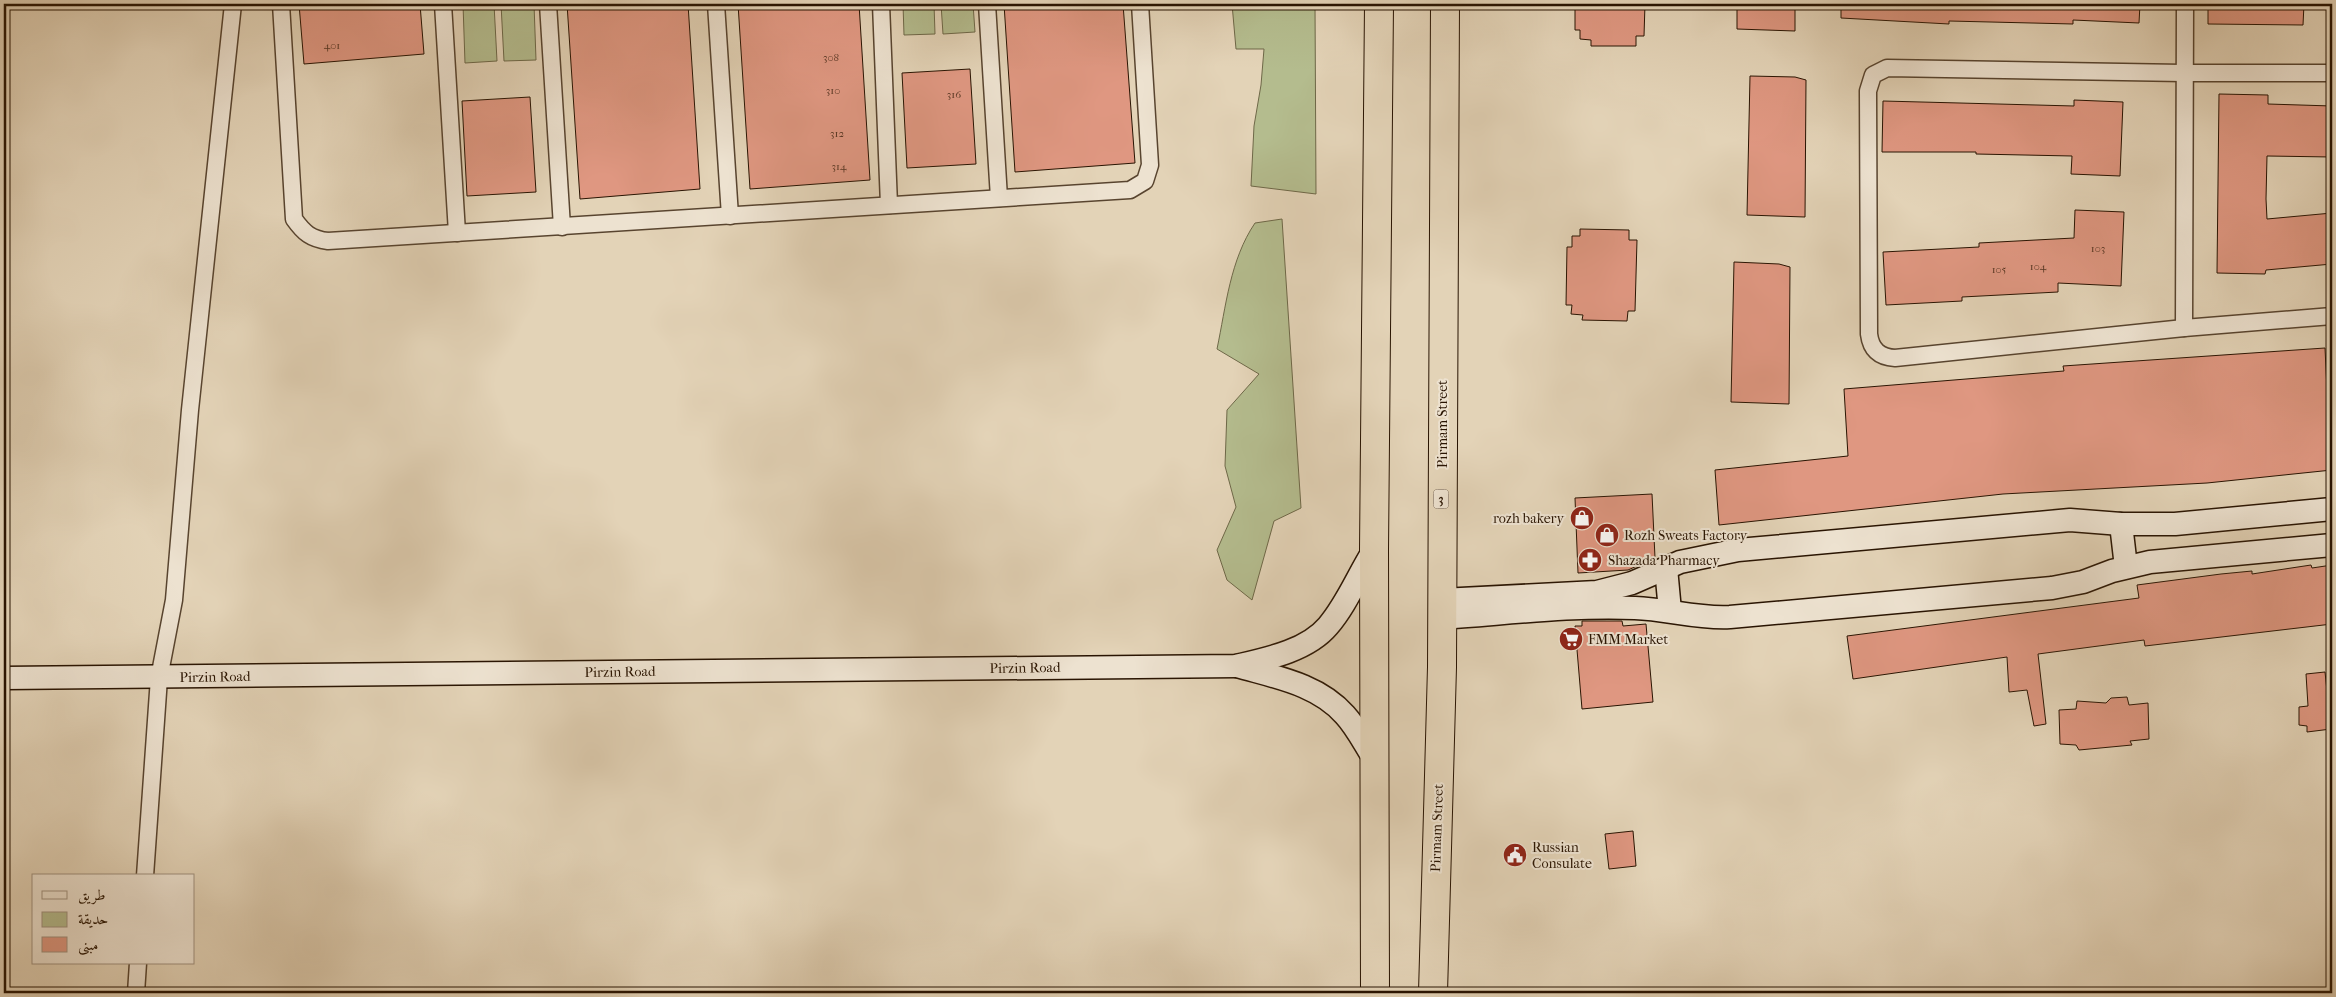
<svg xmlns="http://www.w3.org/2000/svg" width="2336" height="997" font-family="'IM FELL French Canon',Amiri,serif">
<rect width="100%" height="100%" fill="#e3d3b7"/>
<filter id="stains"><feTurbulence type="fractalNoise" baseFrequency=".004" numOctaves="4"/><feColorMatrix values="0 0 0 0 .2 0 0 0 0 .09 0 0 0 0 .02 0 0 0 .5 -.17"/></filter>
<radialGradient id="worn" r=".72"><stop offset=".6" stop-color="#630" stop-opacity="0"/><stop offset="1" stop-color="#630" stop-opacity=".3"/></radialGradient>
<!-- green -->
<g fill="#b4bc8e" stroke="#6e6848">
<polygon points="463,4 494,4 497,61 465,63"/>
<polygon points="501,4 534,4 536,60 504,61"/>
<polygon points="903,4 934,4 935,34 904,35"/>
<polygon points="941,4 973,4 975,32 943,34"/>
<polygon points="1232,4 1315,4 1316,194 1251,186 1254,126 1261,85 1264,49 1236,49"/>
<path d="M1282,219L1301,508L1274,521L1252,600L1227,580L1217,550L1236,507L1225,466L1227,410L1259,374L1217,349C1226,306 1230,260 1255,223Z"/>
</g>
<!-- building -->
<g fill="#df9781" stroke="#291402">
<polygon points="299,4 420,4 424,54 304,64"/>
<polygon points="567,4 688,4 700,189 580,199"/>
<polygon points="738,4 859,4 870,180 750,189"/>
<polygon points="1004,4 1123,4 1135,163 1015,172"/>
<polygon points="1575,4 1645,4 1644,36 1636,36 1636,46 1591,46 1591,40 1580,39 1580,30 1575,30"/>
<polygon points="1737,4 1795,4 1795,31 1737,29"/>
<polygon points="1841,4 2140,4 2139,23 2073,20 2073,24 1949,21 1949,24 1841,18"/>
<polygon points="2208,4 2304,4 2303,25 2208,24"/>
<polygon points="970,69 976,164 907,168 902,73"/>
<polygon points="1750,76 1795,77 1806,80 1805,217 1747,215"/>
<polygon points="2219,94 2268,95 2268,104 2332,106 2332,157 2267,156 2266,199 2267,219 2332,213 2332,264 2266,270 2265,274 2217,273"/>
<polygon points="530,97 536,192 467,196 462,101"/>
<polygon points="2074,100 2123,102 2120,176 2071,174 2072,156 1976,154 1976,152 1882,152 1883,101 2074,106"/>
<polygon points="2075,210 2124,212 2121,286 2058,283 2058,292 1962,297 1962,301 1886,305 1883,252 1979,247 1979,243 2074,238"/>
<polygon points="1580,229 1629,230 1629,240 1637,240 1635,311 1628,311 1627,321 1582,320 1583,315 1571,314 1572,305 1566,305 1567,247 1572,247 1572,236 1580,236"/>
<polygon points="1734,262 1779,264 1790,267 1789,404 1731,402"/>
<polygon points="2325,348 2328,411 2332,411 2332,470 2207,483 2003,494 1719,525 1715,470 1848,456 1844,389 2064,371 2063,366"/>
<polygon points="1652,494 1655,558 1628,570 1578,573 1575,498"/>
<polygon points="2311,565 2312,568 2332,565 2332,624 2145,646 2144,640 2038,654 2046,724 2034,726 2027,690 2009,692 2007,657 1853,679 1847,636 2139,598 2137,585 2221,574 2252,571 2252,574"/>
<polygon points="1582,621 1622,621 1623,626 1646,624 1653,702 1582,709 1575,626 1582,626"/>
<polygon points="2325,672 2331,729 2307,732 2307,726 2299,725 2299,707 2308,706 2306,674"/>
<polygon points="2127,697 2129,705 2148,703 2149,739 2130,741 2132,745 2079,750 2076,745 2060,744 2059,710 2076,709 2077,701 2106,703 2111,698"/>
<polygon points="1633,831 1636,866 1609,869 1605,834"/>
</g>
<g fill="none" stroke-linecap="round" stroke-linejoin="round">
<!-- street casing -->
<g stroke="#58442f" stroke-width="19">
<g id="street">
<path d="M281,4L294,219C304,233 311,239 328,241L1130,190L1145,181L1150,165L1140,4"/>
<polyline points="443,4 457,233"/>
<polyline points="548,4 562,227"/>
<polyline points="716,4 730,216"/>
<polyline points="881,4 889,205"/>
<polyline points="987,4 999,198"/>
<path d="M2332,73H2183L1887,68L1873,75L1868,91L1869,334C1871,350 1880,357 1895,358L2184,328L2332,316"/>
<polyline points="2184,328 2185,4"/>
<polyline points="145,876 159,678 174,600 190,410 233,4"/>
<polyline points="136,993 138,963"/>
</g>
</g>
<!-- secondary casing -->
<g stroke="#291402" stroke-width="25">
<g id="secondary">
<polyline points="2121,524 2126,567"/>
<polyline points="1666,568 1670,611"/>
<polyline points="1441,600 1597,592 1632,583 1680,562 1738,550 2070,520 2121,524 2175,524 2332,509"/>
<path d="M1441,618C1504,614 1572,605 1635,608C1667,609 1698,619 1730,617L2052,588L2083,582L2112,571L2150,562L2332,545"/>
<path d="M1237,666C1275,677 1318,684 1345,715C1357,728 1365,745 1375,760"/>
<path d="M4,678L1236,666C1266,659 1307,651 1328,626C1347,604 1358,575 1374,550"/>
</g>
</g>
<!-- highway casing -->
<g stroke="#291402" stroke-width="30">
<g id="highway">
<polyline points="1375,993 1374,550 1379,4"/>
<polyline points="1433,993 1442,667 1445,4"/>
</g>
</g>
<!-- street -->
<use href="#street" stroke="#ede2d0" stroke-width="16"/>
<!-- secondary -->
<use href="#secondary" stroke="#ede2d0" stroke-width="22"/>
<!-- highway -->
<use href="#highway" stroke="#e3d3b7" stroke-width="28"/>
</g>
<!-- icons -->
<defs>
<g id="shop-disc" transform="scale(1.25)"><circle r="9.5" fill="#8f2418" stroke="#ede2d0"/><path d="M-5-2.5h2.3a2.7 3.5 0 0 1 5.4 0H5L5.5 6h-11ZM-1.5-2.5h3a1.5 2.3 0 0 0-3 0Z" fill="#fff"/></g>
<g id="pharmacy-disc" transform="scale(1.25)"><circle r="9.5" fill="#8f2418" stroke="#ede2d0"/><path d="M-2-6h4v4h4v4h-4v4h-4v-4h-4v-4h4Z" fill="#fff"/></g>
<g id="supermarket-disc" transform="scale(1.25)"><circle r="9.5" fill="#8f2418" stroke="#ede2d0"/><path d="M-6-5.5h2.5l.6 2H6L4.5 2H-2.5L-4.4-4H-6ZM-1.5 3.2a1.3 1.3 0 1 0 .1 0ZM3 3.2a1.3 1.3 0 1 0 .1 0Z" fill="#fff"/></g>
<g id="civic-disc" transform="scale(1.25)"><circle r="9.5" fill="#8f2418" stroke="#ede2d0"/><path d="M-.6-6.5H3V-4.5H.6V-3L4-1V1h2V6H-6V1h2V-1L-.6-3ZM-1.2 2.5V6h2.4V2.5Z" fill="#fff"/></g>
</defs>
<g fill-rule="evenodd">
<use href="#shop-disc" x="1582" y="518"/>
<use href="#shop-disc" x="1607" y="535"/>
<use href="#pharmacy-disc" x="1590" y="560"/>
<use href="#supermarket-disc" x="1571" y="639"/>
<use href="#civic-disc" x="1515" y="855"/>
</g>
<g text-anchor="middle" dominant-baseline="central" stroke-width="4" stroke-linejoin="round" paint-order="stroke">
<!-- number labels -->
<g font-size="11" fill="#563522">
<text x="332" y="45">401</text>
<text x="831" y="57">308</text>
<text x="833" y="90">310</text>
<text x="954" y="94">316</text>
<text x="837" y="133">312</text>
<text x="839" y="166">314</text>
<text x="2098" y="248">103</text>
<text x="2038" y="266">104</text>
<text x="1999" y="269">105</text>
</g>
<!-- shield labels -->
<rect fill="#ede2d0" stroke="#645240" stroke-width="1" x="1433.5" y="489.5" width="15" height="19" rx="4"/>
<g font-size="12" font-weight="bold" fill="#291402">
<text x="1441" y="499">3</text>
</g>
<!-- street labels -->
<g font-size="14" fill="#291402" stroke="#ede2d0">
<text transform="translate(1442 424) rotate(-90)">Pirmam Street</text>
<text transform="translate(1025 668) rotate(-1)">Pirzin Road</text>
<text transform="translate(620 672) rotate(-1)">Pirzin Road</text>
<text transform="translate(215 677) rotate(-1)">Pirzin Road</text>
<text transform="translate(1437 828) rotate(-88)">Pirmam Street</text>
</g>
<!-- poi labels -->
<g font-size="14" fill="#291402" stroke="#ede2d0" text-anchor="start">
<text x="1564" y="518" text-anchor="end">rozh bakery</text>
<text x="1624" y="535">Rozh Sweats Factory</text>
<text x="1608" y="560">Shazada Pharmacy</text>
<text x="1588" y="639">FMM Market</text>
<text x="1532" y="847">Russian<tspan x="1532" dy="16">Consulate</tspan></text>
</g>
</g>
<!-- margin -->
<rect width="2336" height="997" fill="none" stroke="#e3d3b7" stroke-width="20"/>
<rect x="5" y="5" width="2326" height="987" fill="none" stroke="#291402" stroke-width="2.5"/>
<rect x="10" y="10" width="2316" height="977" fill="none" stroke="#291402"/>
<!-- legend -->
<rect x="32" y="874" width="162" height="90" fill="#ede2d0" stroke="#9f907e"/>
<rect x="42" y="891" width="25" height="8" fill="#ede2d0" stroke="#9f907e"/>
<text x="78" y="900" font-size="15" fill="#291402">طريق</text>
<rect x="42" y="912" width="25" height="15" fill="#b4bc8e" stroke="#9f907e"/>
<text x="78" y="924" font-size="15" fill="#291402">حديقة</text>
<rect x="42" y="937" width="25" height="15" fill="#df9781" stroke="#9f907e"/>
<text x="78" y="950" font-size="15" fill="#291402">مبنى</text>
<rect width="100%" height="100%" filter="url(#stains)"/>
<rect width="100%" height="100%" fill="url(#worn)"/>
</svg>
